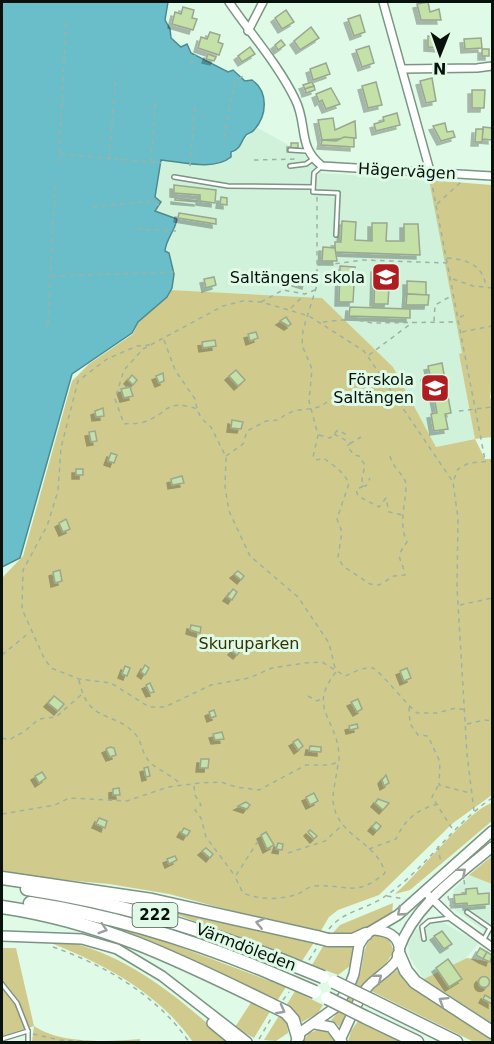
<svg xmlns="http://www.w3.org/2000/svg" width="494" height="1044" font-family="'DejaVu Sans',sans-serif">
<defs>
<filter id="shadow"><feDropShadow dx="-4" dy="4" stdDeviation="0" flood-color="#0004"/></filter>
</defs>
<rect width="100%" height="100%" fill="#dffae7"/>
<!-- built -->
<g fill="#d0f2da">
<polygon points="256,127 301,152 322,173 429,180 447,267 463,353 459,355 475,439 436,447 393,367 322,298 171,290 174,274 169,254 165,252 166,243 175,229 155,211 161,203 155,197 161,160 215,165 226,161"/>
<polygon points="469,875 492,883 492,936 455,910 452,898 454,889"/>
<polygon points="428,919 437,919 479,943 439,988 424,979 410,958 408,945 415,931"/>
</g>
<!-- green -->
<g fill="#d0cb8d">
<polygon points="429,180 492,185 492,383 490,398 492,399 492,437 475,439 485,459 492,459 492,795 453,823 379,895 338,910 329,917 319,934 169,894 109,884 2,874 2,578 23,556 72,381 89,364 133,334 139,320 168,297 171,290 322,298 393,367 436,447 475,439 459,354 462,353"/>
<path d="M492,803V821L410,890L395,894C419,874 468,810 492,803Z"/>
<polygon points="492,856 492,884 469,875"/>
<path d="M393,903L392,914C375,928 352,935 330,936L340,925Z"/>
<polygon points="159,908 315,941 302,961"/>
<polygon points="83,918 148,935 286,987 277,1001 148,943"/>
<path d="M375,935L389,939L394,951L385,965L362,985L340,1027L331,1020C342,1010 352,994 358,980C365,965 360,946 375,935Z"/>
<path d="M61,940C127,954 179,997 228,1042H193C159,993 103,963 48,942Z"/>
<polygon points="354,942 350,966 338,975 312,965 325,943"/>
<path d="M2,948H16L34,1026C60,1044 109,1042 140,1039V1042H32L34,1026L2,1036Z"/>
<polygon points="467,958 492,962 492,1023 424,979"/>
<polygon points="397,970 406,983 492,1038 492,1042 474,1042 371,991"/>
<polygon points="295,991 323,1005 318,1013 302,1022 286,1006"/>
<polygon points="252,1001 271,1010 254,1038 235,1027"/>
<polygon points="280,1014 287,1022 288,1033 276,1041 264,1040"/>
<polygon points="358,1021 362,1022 402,1042 348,1042 351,1031"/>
<polygon points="318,1030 327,1032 336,1042 303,1042 309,1033"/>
</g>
<!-- water -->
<path fill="#6abec9" stroke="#4d8a90" stroke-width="1.5" d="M2,2H168L165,20L170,29L171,38L181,47L187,44L191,53L228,72L233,70L245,81L252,80C269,92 267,116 254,130C252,133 248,133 246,135C240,143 241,149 231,152V157C214,171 182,162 161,160L155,197L161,202L155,211L177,219C175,231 166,239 165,251L169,253L174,274L172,288L167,297L138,322L132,333L72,374L20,558L2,567Z"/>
<!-- building -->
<g fill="#c4e1a7" stroke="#9ba78f" stroke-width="1.5" filter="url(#shadow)">
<polygon points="428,2 430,12 439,9 441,20 421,20 417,4"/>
<polygon points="183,7 194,10 192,18 197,19 193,30 172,24 175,12 181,14"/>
<polygon points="286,10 294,22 282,29 275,18"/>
<polygon points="360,15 365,32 354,36 348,19"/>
<polygon points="311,27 319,38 300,50 294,41"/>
<polygon points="210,32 220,35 218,42 223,44 219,55 198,48 201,37 207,39"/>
<polygon points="428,36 446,37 445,45 442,48 428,47"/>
<polygon points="481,38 482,48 465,49 464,39"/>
<polygon points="281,40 285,45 278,50 275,45"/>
<polygon points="369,46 374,63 362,67 356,50"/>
<polygon points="250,47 255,54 242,62 238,56"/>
<rect x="482" y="49" width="7" height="7"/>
<polygon points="208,54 216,57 214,61 206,59"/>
<polygon points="326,63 330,74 313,80 310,69"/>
<polygon points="432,78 436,101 426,103 420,81"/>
<polygon points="312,82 314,86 305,89 303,85"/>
<polygon points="376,82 382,105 368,108 362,86"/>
<polygon points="314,86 315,90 306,93 305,89"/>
<polygon points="331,88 340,104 326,109 322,100 319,102 316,94"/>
<polygon points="472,90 485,90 484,108 472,108"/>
<polygon points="397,113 400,125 376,131 374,124 384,121 383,117"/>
<polygon points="333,118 335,130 355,121 356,138 322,140 318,120"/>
<polygon points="445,123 447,132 453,131 455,137 441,141 433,126"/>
<polygon points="483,127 492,128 492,140 482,139"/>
<polygon points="476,129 483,129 482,142 475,142"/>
<polygon points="344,137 354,138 354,147 321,145 322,140 336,141"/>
<rect x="291" y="143" width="7" height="5"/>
<polygon points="174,185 216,190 215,203 200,201 200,195 174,193"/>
<polygon points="221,197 227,198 227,205 220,204"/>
<polygon points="175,198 198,201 198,202 175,200"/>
<polygon points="179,213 216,219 216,224 178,218"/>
<polygon points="342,221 356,222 355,240 372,241 372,223 387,223 386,241 404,241 404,224 418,224 420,255 335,252 335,242 341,242"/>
<polygon points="323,247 335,248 337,261 322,261"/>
<polygon points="340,266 355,267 353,302 339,302"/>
<polygon points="375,268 390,269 388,304 374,304"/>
<polygon points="298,273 308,276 306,285 296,282"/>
<polygon points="214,277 216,285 206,288 204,279"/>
<polygon points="407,281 426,282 426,295 407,294"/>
<polygon points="407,294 429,295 428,305 406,305"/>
<polygon points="350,307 410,309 410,318 349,316"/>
<polygon points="286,317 291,324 288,326 280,321"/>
<polygon points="256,332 258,338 250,341 248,334"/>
<polygon points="215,340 216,346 203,348 202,342"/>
<polygon points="442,363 451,413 445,414 448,429 434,431 431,414 437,413 433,391 429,392 425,376 430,375 428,366"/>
<polygon points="236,370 245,380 238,386 229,376"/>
<polygon points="163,373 164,381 159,383 156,376"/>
<polygon points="132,375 137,380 133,385 128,380"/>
<polygon points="130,387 133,396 124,398 121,389"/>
<polygon points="103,408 104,416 96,417 95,411"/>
<polygon points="232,420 243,422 241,429 231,428"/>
<polygon points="95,431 97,441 91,442 89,432"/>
<polygon points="111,453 117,455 114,463 108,461"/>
<rect x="76" y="469" width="7" height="6"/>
<polygon points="182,476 184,483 172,485 171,479"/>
<polygon points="66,519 70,529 63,532 59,523"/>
<polygon points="60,570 62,581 55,583 53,572"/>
<polygon points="238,571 244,576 241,580 234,574"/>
<polygon points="233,589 237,592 232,600 227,597"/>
<polygon points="191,625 201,627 200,633 190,630"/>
<polygon points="238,645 242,649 237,655 232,651"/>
<polygon points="145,665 149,668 145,675 141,672"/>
<polygon points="125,666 130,668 127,676 122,674"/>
<polygon points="407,668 411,678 404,681 400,671"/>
<polygon points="150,683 154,692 150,693 146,685"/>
<polygon points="54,696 64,704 58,711 48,703"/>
<polygon points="358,699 362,709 357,712 351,702"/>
<polygon points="214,710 216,716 211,718 209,712"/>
<polygon points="357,724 358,728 350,730 349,726"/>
<polygon points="222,732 224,739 215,740 213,734"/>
<polygon points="298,739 303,746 298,750 293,742"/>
<polygon points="310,746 321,747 321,752 309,751"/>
<polygon points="110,747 114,748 116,755 110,757 106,749"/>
<polygon points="201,759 209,759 208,768 200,768"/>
<polygon points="148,767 150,776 146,777 144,768"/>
<polygon points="42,772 46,778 39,783 35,776"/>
<polygon points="386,775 389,783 384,786 382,780"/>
<polygon points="119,788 120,795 113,795 113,789"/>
<polygon points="314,793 318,801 310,805 306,797"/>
<polygon points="378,799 389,803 383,810 375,803"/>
<polygon points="246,802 250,805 247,809 238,806"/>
<polygon points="99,818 107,821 105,828 96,824"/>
<polygon points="376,822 381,826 377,831 372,827"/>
<polygon points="184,828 190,831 187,836 181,833"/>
<polygon points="310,830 317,836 314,839 308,832"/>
<polygon points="266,832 274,845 267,849 261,835"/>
<polygon points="278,843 283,844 282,850 276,849"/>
<polygon points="206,848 213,854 210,858 202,851"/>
<polygon points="175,856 177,860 169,864 167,859"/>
<polygon points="477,888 478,894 489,893 489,904 467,906 467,903 455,904 454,895 466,894 466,889"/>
<polygon points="442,931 452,944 444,949 434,936"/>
<polygon points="480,948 487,952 483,959 476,955"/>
<polygon points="487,952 492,955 490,962 483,959"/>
<polygon points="448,959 462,979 449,987 436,968"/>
<circle cx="484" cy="982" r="5.5"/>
<polygon points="485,995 492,999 492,1004 483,999"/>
</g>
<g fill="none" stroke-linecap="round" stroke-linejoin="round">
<!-- service casing -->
<g stroke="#7b9483" stroke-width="6">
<g id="service">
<polyline points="290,150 306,151"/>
<polyline points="290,166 306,164 313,159"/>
<polyline points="322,166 314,173 313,192 338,193 336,235"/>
<polyline points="174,177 228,186 313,187"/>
<polyline points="467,912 490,928 484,939"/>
<polyline points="424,939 422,927 429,921 450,918"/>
<polyline points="2,984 17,1003 28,1031"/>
<polyline points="2,1039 28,1031 28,1042"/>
</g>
</g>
<!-- minor casing -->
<g stroke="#7b9483" stroke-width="10">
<g id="minor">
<path d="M229,2C250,33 278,64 295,99C308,124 297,147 322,166L492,176"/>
<polyline points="383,2 430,171"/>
<polyline points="248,31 263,2"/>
<polyline points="402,69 477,68 492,66"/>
<polyline points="424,891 452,918 492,947"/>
</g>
</g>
<!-- secondary casing -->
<g stroke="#7b9483" stroke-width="12">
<g id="secondary">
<polyline points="2,936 82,939 117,949 162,976 247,1042"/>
<path d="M399,949C415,904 458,876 492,847"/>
<polyline points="212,1023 235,1042"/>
<polyline points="315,1024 331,1027 342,1042"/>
<path d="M341,1038C349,1022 355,1004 366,989C376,975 407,964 398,943C394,933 384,931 375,930"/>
<polyline points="296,1042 301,1032 336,1007 349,987 354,974 359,945 366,934 398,915 492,831"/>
</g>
</g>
<!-- motorway casing -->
<g stroke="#7b9483" stroke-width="15">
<g id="motorway">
<polyline points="2,878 152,900 317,937"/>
<path d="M27,889C120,903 194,927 281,960"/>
<path d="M30,903C115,916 195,941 273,974"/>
<path d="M2,907C110,923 189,965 286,1012L293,1020L298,1037"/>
<polyline points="328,940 353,940 366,934"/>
<polyline points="399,955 406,971 415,982 492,1032"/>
<polyline points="373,1001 456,1042"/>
<polyline points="365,1017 417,1042"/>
</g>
</g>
<!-- path -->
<g stroke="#9db2a3" stroke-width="1.5" stroke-dasharray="4.5 4.5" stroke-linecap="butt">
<polyline points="191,65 195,55"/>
<polyline points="224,138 235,80 246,75"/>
<polyline points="61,154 161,163"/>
<polyline points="109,158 116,76"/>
<polyline points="254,160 298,159"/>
<polyline points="59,162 66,20"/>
<polyline points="151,162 155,104"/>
<polyline points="190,166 195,105"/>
<polyline points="431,179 485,460"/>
<path d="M317,197V285L303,330L302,345L312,369L309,401L318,435L313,457L317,460L323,458C334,465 343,472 349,483L337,519L342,532L338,557L343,566L370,584L379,585L394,576L405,575C401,555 394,560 407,542C398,523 406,504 406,485C406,476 393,469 390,456"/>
<polyline points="437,204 462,181"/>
<polyline points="93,207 148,201 159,205"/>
<polyline points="137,229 176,231"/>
<path d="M447,258C467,259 484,266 486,287"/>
<polyline points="318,262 326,265 363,260 447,263"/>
<polyline points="52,276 174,272"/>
<polyline points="453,279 473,286 492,288"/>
<polyline points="261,302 283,290 305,294 315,290"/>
<polyline points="291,308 304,295"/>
<polyline points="460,317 468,314"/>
<polyline points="434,321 435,305 453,295"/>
<polyline points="323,322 352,319 372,323 458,322"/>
<polyline points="48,324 55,185"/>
<polyline points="462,332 492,326"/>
<polyline points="164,340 175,370 195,399 197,409"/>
<path d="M150,345L137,346L107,359L78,381L61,448L58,491L47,526L23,570L22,609L44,658L51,668L79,679L111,683L149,707H165L211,685L249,678L272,668L305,663L322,662L345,676C353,673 364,666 373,668C380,671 406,704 417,713H437L456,708L466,710"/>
<polyline points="369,355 413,322"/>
<polyline points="459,411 492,407"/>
<polyline points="334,434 351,443 361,437"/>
<polyline points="319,435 330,438 338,430 347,435"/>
<polyline points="351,443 347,446 354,455 359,456 365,465 362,479 363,486 366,486 370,478"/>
<path d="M226,456L243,444L247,431L266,421L279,420C296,403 313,415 328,401"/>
<polyline points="363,486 356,490 358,496 379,507 386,498 389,512 403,515"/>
<polyline points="460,605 492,598"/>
<polyline points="2,655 30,632"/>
<path d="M79,680C88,725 115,710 136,735C142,742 142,753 148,760C157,771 172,774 181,785"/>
<polyline points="308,696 317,701 321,699"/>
<polyline points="409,707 410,724 418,735 428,736 440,762 439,785 470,793"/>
<polyline points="467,724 485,720 492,721"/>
<polyline points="2,738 9,740 25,731 39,719 56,717 81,695"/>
<polyline points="194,786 195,795 201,805 195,810 201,818 206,837 235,876"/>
<polyline points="438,786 432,797 453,830"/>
<polyline points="474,811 467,754 457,587 458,518 453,482 458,469 469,463 492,461"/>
<path d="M2,814L55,805L69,798L127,801L168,787L200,783L221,782L236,787L259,790L306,765H329L339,762C341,719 305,711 336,672L329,643L298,597L250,556L229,511L225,487L226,457L211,427L201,418L197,409C164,398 169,414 144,422C138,424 130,423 124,424L115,399L124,370L143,349L223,306L243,301L261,302L309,316L364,351L453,482"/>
<path d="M258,841L235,877L243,893C260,900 281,900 298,894C304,891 309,886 315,886C347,884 356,898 385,873C377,840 332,836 333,796C334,785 337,774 338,763"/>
<polyline points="438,846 441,864"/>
<path d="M369,849L396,839C405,819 416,810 438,804"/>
<polyline points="288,853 325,841 340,827"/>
<polyline points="464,880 466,894"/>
<polyline points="387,896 405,899"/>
<polyline points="448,896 450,906"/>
<path d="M329,929C343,911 365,910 384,897C425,870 451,826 492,798"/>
<path d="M53,947C105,965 158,996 189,1042"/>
<polyline points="309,960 316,949"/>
<polyline points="283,1000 289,992"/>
<polyline points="33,1034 60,1040 97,1042"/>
<polyline points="259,1039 272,1017"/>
</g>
<!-- service -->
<use href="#service" stroke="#fff" stroke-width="3"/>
<!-- minor -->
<use href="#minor" stroke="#fff" stroke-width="7"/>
<!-- secondary -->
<use href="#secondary" stroke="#fff" stroke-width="9"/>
<!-- motorway -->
<use href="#motorway" stroke="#fff" stroke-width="12"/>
<!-- motorway-bridge casing -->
<g stroke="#7b9483" stroke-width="15" stroke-linecap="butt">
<g id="motorway-bridge">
<polyline points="317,937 328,940"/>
<polyline points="281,960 323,977"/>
<polyline points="273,974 315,992"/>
<polyline points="334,982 373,1001"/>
<polyline points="327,998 365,1017"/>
</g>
</g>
<!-- motorway-bridge -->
<use href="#motorway-bridge" stroke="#fff" stroke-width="12"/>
</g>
<!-- one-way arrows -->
<defs><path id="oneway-chevron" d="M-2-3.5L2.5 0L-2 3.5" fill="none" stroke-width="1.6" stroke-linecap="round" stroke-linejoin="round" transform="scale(1.5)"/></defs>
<g stroke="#9ca09d">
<use href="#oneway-chevron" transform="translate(462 872) rotate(-40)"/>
<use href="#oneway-chevron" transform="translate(401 912) rotate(139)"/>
<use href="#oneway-chevron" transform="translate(260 923) rotate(-167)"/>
<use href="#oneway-chevron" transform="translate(103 929) rotate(17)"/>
<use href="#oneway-chevron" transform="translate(378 978) rotate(-38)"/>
<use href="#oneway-chevron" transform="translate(443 1001) rotate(-148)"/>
<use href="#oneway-chevron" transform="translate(281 1010) rotate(28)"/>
</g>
<!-- icons -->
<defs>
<g id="school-square" transform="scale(1.5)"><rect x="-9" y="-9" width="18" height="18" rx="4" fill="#af1d21" stroke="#dffae7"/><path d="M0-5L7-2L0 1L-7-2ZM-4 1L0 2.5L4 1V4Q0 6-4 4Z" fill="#fff"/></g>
</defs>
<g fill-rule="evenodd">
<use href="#school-square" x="386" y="277"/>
<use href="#school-square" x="435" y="388"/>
</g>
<g text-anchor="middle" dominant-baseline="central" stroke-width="6" stroke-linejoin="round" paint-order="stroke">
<!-- shield labels -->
<rect fill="#dffae7" stroke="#48574d" stroke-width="1.5" x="132.5" y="903" width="45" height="24" rx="4.5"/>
<g font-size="15" font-weight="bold" fill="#08110b">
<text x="155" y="915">222</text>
</g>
<!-- street labels -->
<g font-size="16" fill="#08110b" stroke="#dffae7">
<text transform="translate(407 171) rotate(3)">Hägervägen</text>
<text transform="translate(246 947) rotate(21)">Värmdöleden</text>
</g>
<!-- poi labels -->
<g font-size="16" fill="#08110b" stroke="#dffae7" text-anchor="end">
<text x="365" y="277">Saltängens skola</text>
<text x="414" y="379">Förskola<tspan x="414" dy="18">Saltängen</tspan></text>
</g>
<!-- park labels -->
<g font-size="16" fill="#363100" stroke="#dffae7">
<text x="249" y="643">Skuruparken</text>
</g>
</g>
<!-- border -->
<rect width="494" height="1044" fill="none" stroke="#08110b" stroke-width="6"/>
<!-- north arrow -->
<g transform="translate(440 54) rotate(181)" stroke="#dffae7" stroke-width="4.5" paint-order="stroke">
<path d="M0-4.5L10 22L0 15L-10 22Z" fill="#08110b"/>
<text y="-9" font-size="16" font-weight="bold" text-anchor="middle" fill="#08110b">N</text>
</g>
</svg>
